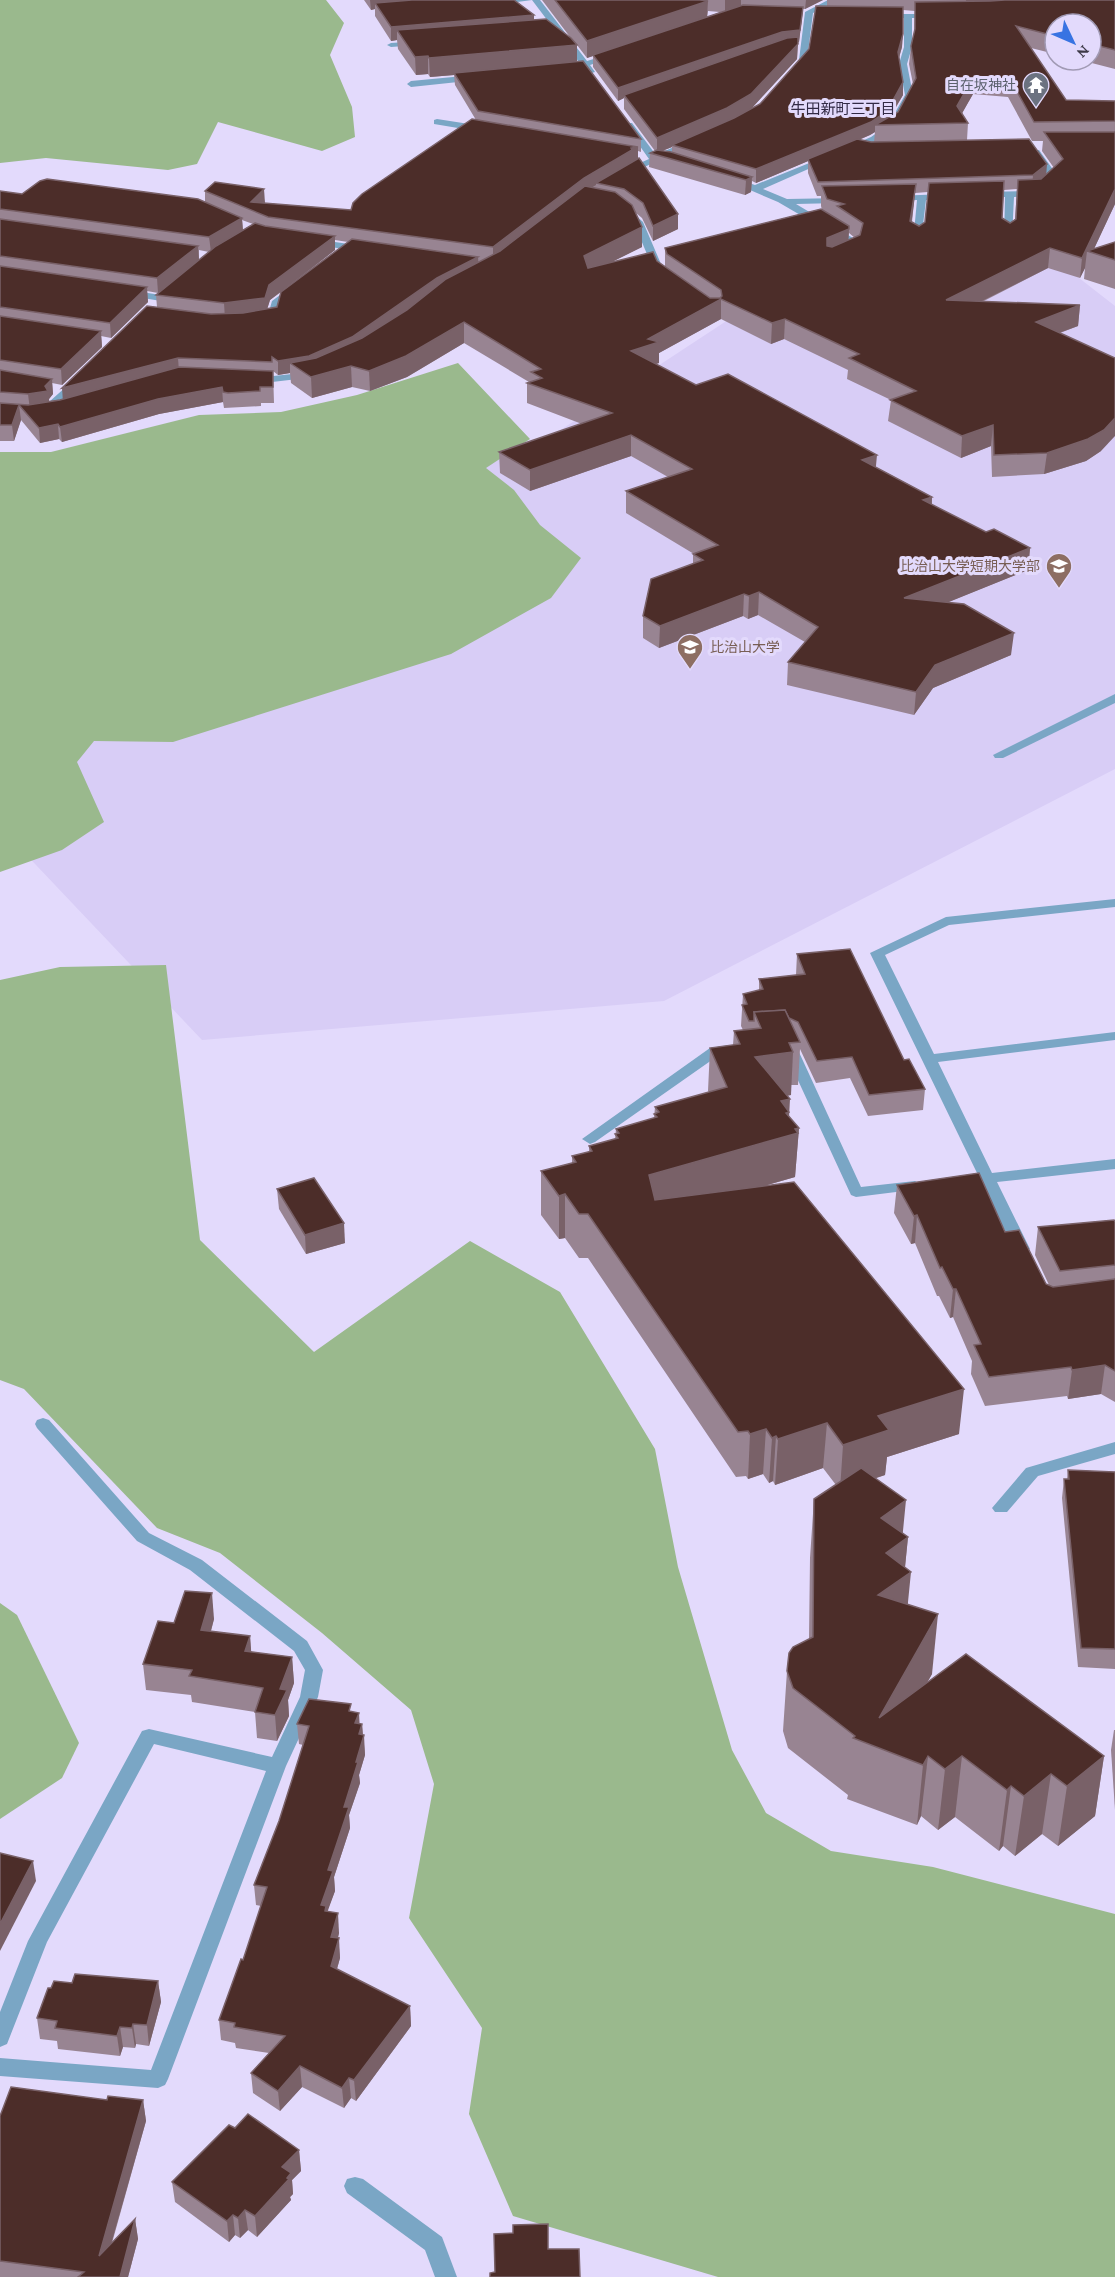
<svg xmlns="http://www.w3.org/2000/svg" width="1115" height="2277" font-family="'Crimson Pro','Noto Sans JP',serif">
<rect width="100%" height="100%" fill="#e3dafc"/>
<!-- built -->
<polygon fill="#d8cdf6" points="1056,260 1115,306 1115,769 664,1001 202,1040 0,827 0,763 457,478 562,429 769,293"/>
<!-- green -->
<g fill="#9ab98d">
<polygon points="0,0 326,0 344,23 330,55 352,107 355,137 322,151 218,122 197,164 168,170 46,158 0,163"/>
<polygon points="458,363 530,439 486,468 514,490 540,525 581,558 551,598 451,654 173,742 94,741 77,762 104,822 62,850 0,872 0,452 51,452 199,415 281,412 357,395"/>
<polygon points="166,965 200,1240 314,1352 470,1241 560,1292 655,1449 678,1567 732,1750 766,1813 831,1851 933,1867 1115,1914 1115,2277 718,2277 513,2216 469,2114 482,2028 409,1918 434,1784 411,1710 322,1633 220,1553 157,1528 24,1389 0,1380 0,980 60,967"/>
<polygon points="0,1603 17,1615 79,1743 62,1778 0,1819"/>
</g>
<g fill="none" stroke-linecap="round" stroke-linejoin="round">
<!-- street -->
<g fill="#7aa6c5" fill-rule="evenodd">
<polygon points="502,0 540,0 587,61 610,54 614,57 590,65 595,72 588,74 532,0 495,5 491,3"/>
<polygon points="828,0 838,0 813,13 807,60 797,72 791,72 790,70 799,60 805,12"/>
<polygon points="879,14 933,14 937,16 933,18 912,18 912,47 907,64 913,95 895,129 877,141 851,152 848,151 848,147 871,137 888,125 905,95 899,64 904,47 904,18 879,18"/>
<polygon points="420,41 420,45 417,45 391,47 387,45 391,43"/>
<polygon points="474,75 477,76 477,80 411,87 407,84 411,81"/>
<polygon points="437,119 482,126 486,129 482,132 434,124 434,120"/>
<polygon points="626,123 632,123 656,155 687,141 694,143 628,175 622,175 622,171 649,159 625,125"/>
<polygon points="1033,150 1039,150 1059,178 1038,196 1014,197 1012,238 1004,240 1005,197 983,198 978,195 983,192 1033,191 1049,177 1032,152"/>
<polygon points="824,157 831,159 763,189 787,199 842,198 842,202 839,203 796,204 858,241 860,251 853,255 845,253 850,250 850,244 778,202 729,181 734,178 755,185"/>
<polygon points="947,194 952,197 950,199 926,200 921,241 913,243 917,200 896,201 891,198 893,196"/>
<polygon points="628,214 634,214 643,222 664,271 662,273 654,271 634,223 626,216"/>
<polygon points="315,239 362,246 367,249 362,252 312,244 310,242"/>
<polygon points="292,286 300,288 280,304 277,319 261,322 261,318 268,315 272,301"/>
<polygon points="128,290 161,295 166,298 161,301 125,295 123,293"/>
<polygon points="311,372 315,373 315,377 255,384 250,381 255,378"/>
<polygon points="77,377 82,380 60,402 66,410 57,412 49,402"/>
<polygon points="1115,694 1115,703 1003,758 995,758 993,755"/>
<polygon points="1115,899 1115,907 949,925 885,955 934,1054 1115,1032 1115,1040 938,1062 992,1173 1115,1159 1115,1169 997,1182 1030,1249 1022,1254 1016,1253 982,1184 976,1182 973,1179 978,1175 870,953 946,917"/>
<polygon points="729,1045 736,1049 734,1052 719,1055 595,1142 590,1144 582,1139 710,1048"/>
<polygon points="791,1046 798,1050 861,1187 915,1181 923,1186 920,1189 856,1197 851,1195 784,1050"/>
<polygon points="43,1418 49,1420 149,1533 202,1560 307,1641 323,1670 318,1697 286,1766 168,2079 165,2085 158,2088 0,2076 0,2058 151,2070 266,1771 154,1744 47,1942 7,2044 0,2047 0,2012 28,1941 142,1731 149,1729 272,1757 300,1697 305,1670 294,1651 190,1570 137,1541 37,1428 35,1424 37,1420"/>
<polygon points="1115,1442 1115,1454 1038,1476 1007,1512 995,1512 992,1508 1026,1468"/>
<polygon points="355,2177 363,2179 442,2237 457,2277 435,2277 425,2250 347,2193 344,2186 347,2179"/>
</g>
</g>
<!-- wall -->
<g fill="#988492" fill-rule="evenodd">
<path d="M364,0H514L534,20L570,37L542,0H823L805,9H803L799,42H798L797,59L751,109L760,104L809,49L827,6V0H1115V69L1080,60H1091V24H1055V54L1031,48L1066,100L1115,101V204L1094,249L1115,242V289L1084,279L1085,268L1080,278L1048,268L982,302L1080,305L1078,326L1060,333L1101,451L1086,461L1044,474L992,477L991,446L961,458L888,421L891,400L847,379L848,370L784,339L771,344L721,319L659,353V363L655,364L696,385L876,467L932,497V505L986,532L1030,548L1028,570L948,602L1011,655L933,688L914,715L787,685L788,662L805,642L758,615L748,619L743,616L659,648L643,638V616L693,564V554H694L626,513V491L668,477L631,456L530,491L500,473L499,452L582,424L527,403V383L529,382L464,343L407,377L370,391L352,387L312,398L291,383L290,373L278,375L273,371L274,403H261V406L224,408L223,402L159,414L62,442L59,439L40,443L21,420L14,441H0V191L22,194L205,202V191L265,203L351,210L476,120L455,85L454,75L430,77L428,74L416,75L398,49L397,40L391,41L375,16V9L371,10ZM903,10L915,11L914,34L911,46L909,64L913,84L898,112L891,116L903,95L899,58L902,47ZM708,11L720,12L707,17ZM577,45L587,58L593,56V67L618,101L624,98V109L655,151L650,153L649,167L745,195L751,192L752,181L756,183L808,161V173L817,196H821V206L822,210L665,248V266L657,261H613L642,247L636,213L642,218L653,241L678,229V214L638,158V151L641,152V139L577,61ZM973,94L1008,97L1032,141H1043L1042,151L1054,168L1046,174L967,140L968,123L962,113ZM875,132L874,142L859,140L870,135ZM672,147V152L662,151ZM1017,189L1015,219L1010,223L1002,218L1004,190ZM928,192L925,222L919,226L912,222L915,193ZM242,220L253,224L243,230ZM849,233L855,238L848,240ZM335,240L348,242L287,288L335,250ZM199,250L209,252L199,260ZM179,277L156,295L157,307L63,399L49,401V399L53,394L52,383L62,385L102,347L101,336L111,338L148,302L147,291L158,293ZM281,292L277,307L267,309L270,300Z"/>
<polygon points="797,954 904,1060 925,1089 923,1110 868,1116 850,1078 816,1083 800,1049 798,1085 791,1085 791,1095 787,1096 789,1112 789,1117 799,1128 795,1177 764,1186 959,1434 887,1457 885,1475 876,1478 903,1534 908,1537 905,1567 908,1605 932,1674 927,1682 1104,1756 1095,1816 1058,1846 1042,1834 1015,1856 1003,1846 999,1851 955,1817 938,1830 921,1816 917,1825 847,1799 848,1795 788,1748 783,1731 787,1671 809,1639 810,1558 814,1499 836,1485 823,1468 775,1485 773,1481 769,1483 763,1474 748,1479 746,1476 736,1477 588,1258 579,1258 565,1238 559,1239 541,1215 541,1171 572,1163 572,1156 589,1152 589,1146 615,1139 616,1129 654,1118 655,1107 709,1092 708,1091 710,1048 733,1045 734,1031 743,1030 741,1026 743,994 759,991 759,979 796,975"/>
<polygon points="897,1185 1005,1232 1046,1284 1049,1285 1035,1255 1038,1227 1115,1222 1115,1402 1101,1394 1068,1399 1067,1396 985,1406 971,1374 972,1361 953,1317 950,1318 939,1296 937,1296 915,1243 911,1244 894,1213"/>
<polygon points="277,1189 345,1243 306,1254 279,1209"/>
<polygon points="1068,1470 1115,1472 1115,1669 1078,1667 1062,1498 1064,1479 1067,1479"/>
<polygon points="214,1619 211,1631 250,1636 251,1652 292,1657 294,1683 288,1700 289,1716 277,1741 257,1738 255,1712 192,1702 191,1695 146,1690 143,1664 174,1623"/>
<polygon points="352,1712 359,1713 359,1723 362,1724 365,1755 359,1775 360,1783 349,1815 350,1828 334,1877 335,1891 327,1911 339,1933 338,1938 340,1958 337,1969 410,2006 411,2026 356,2101 351,2098 344,2108 302,2087 280,2111 253,2093 251,2073 269,2053 236,2048 235,2043 221,2040 219,2020 243,1960 261,1906 256,1905 254,1885 279,1821 303,1745 299,1744 297,1724"/>
<polygon points="1114,1730 1115,1730 1115,1810 1111,1750"/>
<polygon points="158,1981 161,2002 149,2046 136,2044 135,2048 123,2047 120,2056 58,2049 57,2041 40,2039 37,2018 51,1988 72,1983"/>
<polygon points="107,2100 143,2100 146,2121 112,2243 135,2219 138,2239 128,2277 0,2277 0,2116"/>
<polygon points="235,2128 299,2150 301,2171 292,2180 293,2194 290,2197 291,2200 257,2237 248,2230 240,2238 235,2235 229,2242 175,2202 172,2182"/>
</g>
<!-- shaded-wall -->
<g fill="#796168">
<polygon points="370,0 473,0 375,3 375,9 371,10"/>
<polygon points="725,0 741,0 741,8 725,13"/>
<polygon points="806,0 823,0 805,9"/>
<polygon points="966,0 1098,0 965,12"/>
<polygon points="708,1 707,18 587,58 587,41"/>
<polygon points="803,7 802,18 799,42 798,42 797,59 751,109 726,123 672,145 672,147 657,153 657,138 624,95 624,98 618,101 618,88"/>
<polygon points="534,15 534,28 397,30 397,40 391,41 391,27"/>
<polygon points="903,34 902,47 897,64 898,52"/>
<polygon points="577,45 577,64 454,73 454,75 430,77 429,58"/>
<polygon points="428,56 428,74 416,75 415,57"/>
<polygon points="974,76 973,94 956,124 957,106"/>
<polygon points="903,82 903,95 886,123 875,125 875,132 870,135 756,183 756,169"/>
<polygon points="638,147 638,161 596,183 596,185 584,192 493,262 493,247 584,178 631,148"/>
<polygon points="1047,164 1046,178 1032,189 1033,175"/>
<polygon points="752,177 751,192 745,195 746,180"/>
<polygon points="916,184 914,203 909,241 910,221"/>
<polygon points="264,189 265,203 251,202"/>
<polygon points="1115,189 1115,204 1092,253 1087,251 1085,268 1080,278 1082,258"/>
<polygon points="678,214 678,229 653,241 653,226"/>
<polygon points="242,218 243,232 211,252 209,237"/>
<polygon points="642,227 642,247 584,276 584,256"/>
<polygon points="849,229 848,249 826,258 827,238"/>
<polygon points="335,236 335,250 270,300 266,313 225,319 224,303 269,285"/>
<polygon points="198,246 199,261 158,293 157,278"/>
<polygon points="1050,248 1048,268 944,320 946,300"/>
<polygon points="478,257 479,270 353,351 309,370 290,363 290,373 278,375 278,361"/>
<polygon points="147,287 148,302 111,338 110,323"/>
<polygon points="721,299 721,319 659,353 659,363 631,372 631,351 648,339"/>
<polygon points="1080,305 1078,326 1034,342 1036,322"/>
<polygon points="785,319 784,339 771,344 772,323"/>
<polygon points="464,322 464,343 407,377 370,391 369,371"/>
<polygon points="101,331 102,347 62,385 61,369"/>
<polygon points="178,358 179,372 63,402 62,388"/>
<polygon points="351,366 352,387 312,398 311,377"/>
<polygon points="52,379 53,394 49,399 50,406 30,410 28,394 45,386"/>
<polygon points="222,387 223,402 159,414 62,442 60,427 158,399"/>
<polygon points="19,405 21,420 14,441 12,425"/>
<polygon points="1115,418 1115,436 1101,451 1086,461 1044,474 1047,453"/>
<polygon points="58,424 59,439 40,443 39,428"/>
<polygon points="993,425 991,446 961,458 962,436"/>
<polygon points="631,435 631,456 530,491 530,470"/>
<polygon points="877,455 875,476 862,460"/>
<polygon points="932,497 931,519 923,500"/>
<polygon points="1030,548 1028,570 902,621 904,598"/>
<polygon points="759,592 758,615 748,619 749,596"/>
<polygon points="744,594 743,616 659,648 660,626"/>
<polygon points="1014,633 1011,655 933,688 914,715 916,692 935,665"/>
<polygon points="793,1052 791,1095 752,1100 755,1057"/>
<polygon points="790,1099 788,1136 795,1129 799,1128 795,1177 648,1219 649,1175 781,1101"/>
<polygon points="565,1194 565,1238 559,1239 559,1196"/>
<polygon points="917,1215 915,1243 911,1244 914,1216"/>
<polygon points="344,1223 345,1243 306,1254 305,1235"/>
<polygon points="953,1289 956,1289 953,1317 950,1318"/>
<polygon points="1105,1365 1101,1394 1068,1399 1072,1370"/>
<polygon points="964,1389 959,1434 887,1457 885,1475 840,1490 843,1445 878,1416"/>
<polygon points="827,1423 823,1468 775,1485 778,1439"/>
<polygon points="766,1429 763,1474 748,1479 750,1434"/>
<polygon points="776,1436 773,1481 769,1483 772,1438"/>
<polygon points="906,1500 902,1541 908,1537 904,1577 911,1572 905,1632 873,1655 881,1518"/>
<polygon points="212,1593 214,1619 204,1656 201,1630"/>
<polygon points="938,1614 932,1674 889,1752 879,1718"/>
<polygon points="250,1636 252,1662 245,1651"/>
<polygon points="292,1657 294,1683 288,1700 289,1716 277,1741 275,1715 280,1689"/>
<polygon points="359,1713 360,1732 362,1724 363,1738 364,1735 365,1755 359,1775 360,1783 349,1815 350,1828 334,1877 335,1891 327,1913 321,1905 355,1723"/>
<polygon points="928,1756 921,1816 917,1825 923,1765"/>
<polygon points="962,1756 955,1817 938,1830 945,1769"/>
<polygon points="1104,1756 1095,1816 1058,1846 1067,1786"/>
<polygon points="1051,1774 1042,1834 1015,1856 1024,1796"/>
<polygon points="1011,1786 1003,1846 999,1851 1007,1790"/>
<polygon points="33,1861 36,1881 0,1951 0,1924"/>
<polygon points="338,1913 339,1933 333,1957 331,1937"/>
<polygon points="339,1938 340,1958 332,1986 331,1966"/>
<polygon points="158,1981 161,2002 149,2046 147,2025"/>
<polygon points="410,2006 411,2026 356,2101 354,2080"/>
<polygon points="133,2024 136,2044 135,2048 132,2028"/>
<polygon points="120,2027 123,2047 120,2056 117,2036"/>
<polygon points="300,2066 302,2087 280,2111 278,2091"/>
<polygon points="349,2078 351,2098 344,2108 342,2088"/>
<polygon points="143,2100 146,2121 102,2276 99,2256"/>
<polygon points="299,2150 301,2171 292,2180 293,2194 290,2197 291,2200 257,2237 255,2216 282,2167"/>
<polygon points="245,2210 248,2230 240,2238 238,2218"/>
<polygon points="233,2215 235,2235 229,2242 227,2221"/>
<polygon points="135,2219 138,2239 128,2277 120,2277"/>
</g>
<!-- building -->
<g fill="#4c2d29" stroke="#796168" stroke-width="1.5">
<polygon points="412,0 514,0 534,15 391,27 375,3"/>
<polygon points="555,0 700,0 708,1 587,41"/>
<polygon points="1005,0 1115,0 1115,50 1091,44 1091,24 1055,24 1055,36 1016,26 1066,100 1115,101 1115,121 1034,122 1010,79 974,76 957,106 968,123 875,125 898,112 916,78 911,46 915,29 915,2 990,1"/>
<polygon points="743,5 803,7 800,30 782,32 618,88 593,55"/>
<polygon points="816,6 903,7 903,34 898,52 903,82 887,111 871,122 756,169 672,145 734,118 760,104 809,49"/>
<polygon points="546,19 571,38 577,45 429,58 428,56 415,57 397,30"/>
<polygon points="798,37 798,44 751,94 727,108 657,138 624,95 787,38"/>
<polygon points="583,61 641,139 478,111 454,73"/>
<polygon points="472,119 638,147 631,148 632,150 584,178 493,247 268,217 205,191 215,182 264,189 251,202 351,210 353,203 362,194"/>
<polygon points="1044,132 1115,132 1115,189 1082,258 1050,248 946,300 1080,305 1036,322 1115,358 1115,418 1104,430 1088,439 1047,453 994,455 993,425 962,436 890,400 916,391 849,358 859,354 785,319 772,323 721,299 648,339 659,342 631,351 696,385 728,374 877,455 862,460 932,497 923,500 986,532 994,529 1030,548 904,598 964,604 1014,633 935,665 916,692 788,662 818,627 759,592 749,596 744,594 660,626 643,616 651,579 703,560 693,554 718,545 626,491 692,469 631,435 530,470 499,452 612,413 527,383 542,378 531,372 541,369 464,322 406,356 369,371 351,366 311,377 290,363 316,358 362,338 407,310 446,279 500,251 585,186 615,192 632,205 642,227 584,256 588,268 653,252 657,261 710,298 720,298 722,296 721,290 667,254 665,248 821,209 849,226 849,229 827,238 827,246 832,247 860,235 863,223 837,206 844,204 827,199 822,186 916,184 910,221 919,226 925,222 929,183 1004,181 1002,218 1010,223 1016,219 1018,180 1041,179 1063,159"/>
<polygon points="857,139 871,142 1029,139 1047,164 1033,175 818,182 808,159"/>
<polygon points="657,150 671,152 752,177 746,180 650,153"/>
<polygon points="639,158 678,214 653,226 643,203 624,189 596,183"/>
<polygon points="47,179 198,199 242,218 209,237 0,209 0,191 22,194 40,181"/>
<polygon points="0,219 198,246 157,278 0,256"/>
<polygon points="255,223 265,226 335,236 269,285 265,298 224,303 156,295 216,246"/>
<polygon points="352,239 478,257 437,278 352,337 309,356 278,361 272,357 272,362 178,358 62,388 147,306 211,314 243,313 277,307 281,292"/>
<polygon points="1115,242 1115,260 1087,251"/>
<polygon points="0,266 147,287 110,323 0,307"/>
<polygon points="0,316 101,331 61,369 0,360"/>
<polygon points="179,367 273,371 273,387 260,387 260,391 228,393 223,392 222,387 158,399 60,427 58,424 39,428 19,405 12,425 0,425 0,403 28,405 60,400"/>
<polygon points="0,370 52,379 45,386 48,391 28,394 0,392"/>
<polygon points="850,949 904,1060 909,1059 925,1089 869,1095 852,1057 817,1061 798,1022 789,1018 785,1010 754,1012 754,1021 749,1021 742,1005 747,1004 743,994 763,989 759,979 805,974 797,954"/>
<polygon points="785,1010 800,1042 789,1043 793,1052 755,1057 790,1099 781,1101 789,1112 786,1113 799,1128 795,1129 798,1133 649,1175 655,1200 794,1182 964,1389 878,1416 889,1430 843,1445 827,1423 778,1439 776,1436 772,1438 766,1429 750,1434 748,1431 738,1432 588,1214 579,1214 565,1194 559,1196 541,1171 576,1162 572,1156 592,1151 589,1146 618,1138 615,1134 619,1133 616,1129 657,1117 654,1114 659,1112 655,1107 727,1087 710,1048 740,1044 734,1031 761,1028 754,1012"/>
<polygon points="979,1173 1005,1232 1019,1230 1046,1284 1053,1287 1115,1279 1115,1371 1105,1365 1072,1370 1071,1367 989,1377 974,1345 981,1344 956,1289 953,1289 942,1267 940,1268 917,1215 914,1216 897,1185"/>
<polygon points="314,1178 344,1223 305,1235 277,1189"/>
<polygon points="1114,1220 1115,1222 1115,1265 1060,1271 1038,1227"/>
<polygon points="861,1468 906,1500 881,1518 908,1537 886,1553 911,1572 878,1595 938,1614 879,1718 966,1654 1104,1756 1067,1786 1051,1774 1024,1796 1011,1786 1007,1790 962,1756 945,1769 928,1756 923,1765 853,1738 855,1736 793,1688 787,1671 789,1653 793,1647 813,1637 814,1499"/>
<polygon points="1068,1470 1115,1472 1115,1649 1081,1648 1064,1479 1069,1479"/>
<polygon points="185,1591 212,1593 201,1630 250,1636 245,1651 292,1657 280,1689 287,1690 275,1715 255,1712 263,1688 189,1676 192,1670 143,1664 158,1621 174,1623"/>
<polygon points="309,1699 351,1704 349,1711 359,1713 355,1723 362,1724 359,1734 364,1735 356,1762 358,1762 344,1807 349,1807 328,1870 333,1871 321,1905 326,1906 325,1911 338,1913 331,1937 339,1938 331,1966 410,2006 354,2080 349,2078 342,2088 300,2066 278,2091 251,2073 285,2036 234,2027 235,2023 219,2020 241,1959 243,1960 267,1887 254,1885 279,1821 309,1726 297,1724"/>
<polygon points="0,1853 33,1861 0,1924"/>
<polygon points="75,1974 158,1981 147,2025 133,2024 132,2028 120,2027 117,2036 55,2028 57,2021 37,2018 48,1988 51,1988 54,1981 72,1983"/>
<polygon points="11,2087 107,2100 108,2096 143,2100 99,2256 135,2219 120,2277 78,2277 84,2272 0,2261 0,2116"/>
<polygon points="248,2114 299,2150 282,2167 291,2173 287,2178 289,2179 255,2216 245,2210 238,2218 233,2215 227,2221 172,2182 229,2125 235,2128"/>
<polygon points="548,2224 548,2249 579,2249 580,2277 490,2277 490,2273 495,2272 494,2234 513,2233 513,2225"/>
</g>
<!-- icons -->
<defs>
<g id="temple-pin" transform="scale(1.35)"><path d="M0 17L-7.5 6A9.5 9.5 0 1 1 7.5 6Z" fill="#6b7280" stroke="#e3dafc"/><path d="M0-6L5-2H3V0L6.5 2.5H4V6H1.5V3h-3V6H-4V2.5H-6.5L-3 0V-2H-5Z" fill="#fff"/></g>
<g id="university-pin" transform="scale(1.35)"><path d="M0 17L-7.5 6A9.5 9.5 0 1 1 7.5 6Z" fill="#8d6e63" stroke="#e3dafc"/><path d="M0-5L7-2L0 1L-7-2ZM-4 1L0 2.5L4 1V4Q0 6-4 4Z" fill="#fff"/></g>
</defs>
<g fill-rule="evenodd">
<use href="#temple-pin" x="1036" y="85"/>
<use href="#university-pin" x="1059" y="566"/>
<use href="#university-pin" x="690" y="647"/>
</g>
<g text-anchor="middle" dominant-baseline="central" stroke-width="6" stroke-linejoin="round" paint-order="stroke">
<!-- far-worship labels -->
<g font-size="14" fill="#5b616d" stroke="#e3dafc" text-anchor="end">
<text x="1016" y="85">自在坂神社</text>
</g>
<!-- far-education labels -->
<g font-size="14" fill="#785e54" stroke="#e3dafc" text-anchor="end">
<text x="1040" y="566">比治山大学短期大学部</text>
<text x="710" y="647" text-anchor="start">比治山大学</text>
</g>
<!-- far-neighbourhood labels -->
<g font-size="15" fill="#322a45" stroke="#e3dafc">
<text x="843" y="109">牛田新町三丁目</text>
</g>
</g>
<!-- north arrow -->
<g transform="translate(1073 42) rotate(134)"><circle r="28" fill="#e3dafc" stroke="#a19ab4" stroke-width="1.5"/>
<path d="M0-4.5L10 22L0 15L-10 22Z" fill="#3873e2"/>
<text y="-9" font-size="16" font-weight="bold" text-anchor="middle" fill="#3d3947">N</text>
</g>
</svg>
